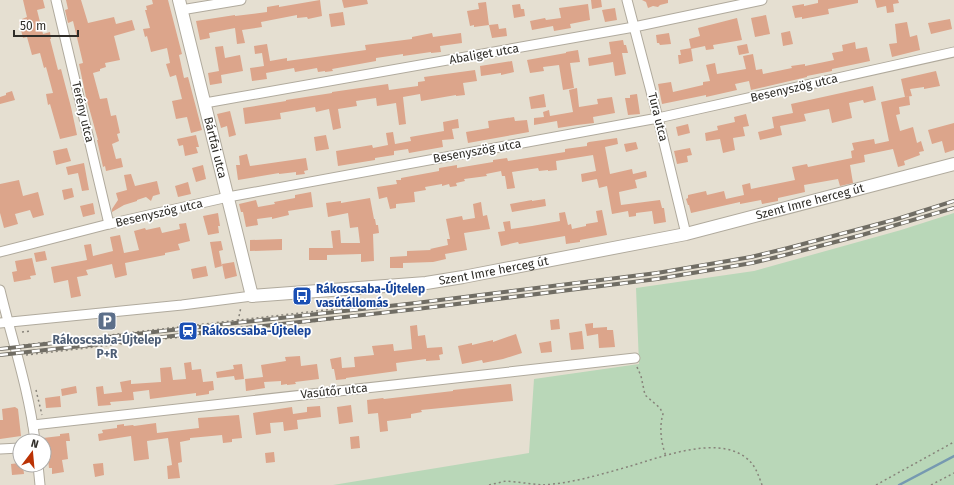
<svg xmlns="http://www.w3.org/2000/svg" width="954" height="485" font-family="'Fira Sans',sans-serif">
<rect width="100%" height="100%" fill="#e5dfd1"/>
<!-- green -->
<polygon fill="#b9d7b8" points="954,213 954,485 333,485 529,453 534,379 639,364 636,288 754,271 901,230"/>
<g fill="none" stroke-linecap="round" stroke-linejoin="round">
<!-- stream -->
<polyline stroke="#7699b1" stroke-width="2.5" points="899,485 954,456"/>
</g>
<!-- building -->
<g fill="#dca58b">
<polygon points="23,0 43,0 45,8 37,10 43,34 50,32 51,39 50,39 58,70 61,69 71,107 77,135 60,139 50,104 48,105 46,94 53,93 46,67 44,68 40,53 32,55 27,37 23,38 19,22 22,21 22,19 27,17"/>
<polygon points="66,0 81,0 88,23 114,17 116,24 132,20 135,30 114,36 120,60 105,63 106,67 100,69 100,71 93,73 100,99 107,98 111,116 116,115 120,133 117,134 119,141 112,144 116,159 121,158 123,167 106,171 105,166 103,167 97,140 98,140 86,97 79,64 83,63 79,46 73,21 68,23 65,10 68,9"/>
<polygon points="152,0 168,0 182,54 179,55 184,78 188,77 202,130 191,133 187,117 176,119 172,101 182,99 176,75 170,77 166,64 170,63 167,48 151,52 147,36 145,37 143,29 150,28 145,10 147,10 146,6 153,4"/>
<polygon points="320,0 322,16 308,19 307,17 297,18 297,15 261,22 262,27 242,30 245,43 237,44 235,28 209,33 210,38 200,40 196,21 235,15 235,16 267,12 267,7 279,5 279,7"/>
<polygon points="342,0 367,0 368,4 344,8"/>
<polygon points="591,0 601,0 602,7 592,9"/>
<polygon points="642,0 668,0 668,3 660,5 658,7 653,6 648,8 646,2"/>
<polygon points="818,0 858,0 858,3 828,9 829,14 802,19 802,17 795,18 792,6 804,4 804,6 818,3"/>
<polygon points="875,0 898,0 899,3 893,4 894,12 887,13 886,6 877,8"/>
<polygon points="486,2 489,25 474,27 474,25 470,26 467,11 479,9 478,3"/>
<polygon points="520,4 521,9 524,9 525,16 514,18 512,5"/>
<polygon points="588,4 590,20 570,24 571,28 554,31 553,26 532,30 530,21 545,18 546,20 561,18 559,8"/>
<polygon points="615,8 617,20 605,22 602,10"/>
<polygon points="343,12 345,25 331,27 329,14"/>
<polygon points="766,15 770,34 755,37 751,18"/>
<polygon points="737,18 742,40 713,45 714,49 706,50 705,46 691,49 689,39 700,36 698,28"/>
<polygon points="950,19 952,29 931,34 928,23"/>
<polygon points="907,22 910,37 917,35 920,50 892,57 889,44 897,43 895,24"/>
<polygon points="498,24 499,29 506,28 507,36 492,38 489,25"/>
<polygon points="790,31 793,44 783,46 781,33"/>
<polygon points="432,33 433,37 461,33 462,43 440,46 441,52 431,53 431,52 403,56 403,54 376,58 376,61 332,69 333,71 325,72 325,71 318,72 317,68 295,72 294,68 266,73 267,79 252,81 250,68 264,66 262,53 255,54 254,46 267,44 270,61 287,58 287,61 366,50 365,45 412,39 412,37"/>
<polygon points="669,33 671,44 660,45 659,43 657,43 656,35"/>
<polygon points="623,40 624,45 626,45 628,53 622,53 626,74 615,76 613,62 589,66 588,58 611,54 609,42"/>
<polygon points="855,42 856,49 867,47 870,61 832,69 832,71 807,76 807,77 751,90 749,81 735,84 737,90 706,97 706,95 662,104 658,84 671,82 673,92 703,85 703,82 710,81 706,65 715,63 717,74 746,69 743,56 753,54 756,70 762,69 763,74 792,68 791,66 805,64 805,66 834,60 832,53 843,51 842,45"/>
<polygon points="747,44 749,53 739,55 737,46"/>
<polygon points="223,46 225,58 240,55 243,71 221,75 222,83 210,85 208,73 219,71 215,47"/>
<polygon points="691,48 693,61 679,64 678,55 681,55 680,50"/>
<polygon points="578,50 580,62 570,63 574,88 563,90 559,65 543,67 544,71 530,73 527,60 566,53 566,52"/>
<polygon points="512,61 514,72 501,75 501,73 481,76 480,66"/>
<polygon points="475,70 477,81 463,83 465,95 456,96 456,95 421,101 420,94 403,97 406,124 399,125 396,103 377,106 376,98 356,101 357,106 338,109 341,128 333,130 329,109 316,112 315,107 280,113 281,119 245,124 243,108 286,101 286,100 332,93 332,92 388,84 389,90 418,86 418,82 425,81 424,77"/>
<polygon points="936,71 940,86 924,89 924,87 910,89 912,96 905,97 901,79"/>
<polygon points="873,86 876,100 864,103 863,100 849,103 852,118 832,123 829,109 804,114 806,121 780,126 782,135 760,140 758,132 774,128 772,117 793,113 791,104"/>
<polygon points="577,88 579,107 598,104 597,99 612,97 615,113 593,117 594,123 577,125 558,128 557,121 534,125 534,118 544,117 543,112 549,110 550,116 573,112 569,90"/>
<polygon points="12,91 15,100 0,104 0,97 6,95 6,93"/>
<polygon points="544,94 546,107 531,109 529,97"/>
<polygon points="637,94 640,114 628,115 625,98 630,98 630,95"/>
<polygon points="909,96 910,105 899,107 900,114 896,115 900,131 913,127 917,143 921,141 924,151 919,152 920,155 904,161 905,165 898,167 893,149 864,155 865,162 850,165 853,183 840,186 838,179 804,185 805,192 778,198 778,201 762,204 761,200 740,204 740,202 691,213 689,205 688,205 686,199 688,198 688,195 706,191 707,195 724,191 726,199 744,195 742,185 750,183 751,189 795,180 792,167 807,164 808,167 852,158 851,151 854,150 852,143 874,139 875,144 889,141 881,102"/>
<polygon points="230,111 236,135 229,137 227,126 221,128 217,114"/>
<polygon points="746,114 749,126 743,127 745,136 733,138 735,150 723,153 720,139 706,141 705,133 718,130 717,126 735,122 734,117"/>
<polygon points="514,117 515,121 527,120 529,132 468,143 466,132 489,128 488,121"/>
<polygon points="458,119 459,128 452,129 454,139 442,140 443,147 409,153 408,149 394,151 394,155 375,158 375,160 338,166 336,151 372,145 373,148 388,145 386,133 393,132 395,144 411,141 410,137 444,131 443,122"/>
<polygon points="954,123 954,150 945,153 942,141 932,144 928,130"/>
<polygon points="688,124 690,133 678,136 676,127"/>
<polygon points="196,135 199,147 196,147 198,153 185,156 183,145 179,146 177,139"/>
<polygon points="326,135 329,149 316,151 314,137"/>
<polygon points="617,138 618,144 605,147 610,174 632,169 633,174 646,171 647,177 635,180 637,188 619,192 621,205 660,200 662,208 664,208 666,222 654,224 652,211 636,213 636,216 629,217 628,211 612,214 607,186 599,188 597,179 582,182 581,174 596,171 593,155 556,161 557,170 548,171 548,170 539,171 538,168 512,172 515,188 507,189 505,176 502,176 501,171 486,174 487,176 464,179 465,181 456,183 457,186 450,187 449,184 442,186 442,184 425,187 426,190 414,192 415,202 396,204 396,208 390,209 387,197 379,199 377,187 397,184 396,180 401,180 401,178 439,171 439,168 457,165 457,168 493,162 493,160 507,158 508,161 565,152 565,149 587,146 587,143 589,142"/>
<polygon points="636,142 638,149 626,152 624,144"/>
<polygon points="67,148 71,161 56,165 53,151"/>
<polygon points="690,148 692,155 687,156 688,162 677,164 674,151"/>
<polygon points="247,154 250,166 306,158 308,170 304,171 305,174 296,175 296,172 279,174 279,173 238,180 236,165 240,165 239,156"/>
<polygon points="84,163 89,190 82,191 78,173 68,175 66,167"/>
<polygon points="203,165 206,179 196,182 192,168"/>
<polygon points="131,174 135,186 157,181 160,194 153,196 151,201 146,197 137,200 137,201 124,205 112,212 112,209 118,200 116,193 127,190 124,175"/>
<polygon points="19,180 23,196 38,192 44,215 33,218 30,210 15,214 18,224 4,228 0,213 0,184"/>
<polygon points="188,182 191,194 178,197 175,186"/>
<polygon points="72,188 74,197 64,200 62,190"/>
<polygon points="311,192 313,207 288,211 289,215 272,219 272,217 257,219 258,225 246,227 243,212 241,212 239,204 256,200 258,207 275,204 274,202 295,198 295,195"/>
<polygon points="370,198 374,219 375,219 376,225 378,225 379,233 373,234 374,261 361,262 361,254 327,255 327,260 309,260 309,248 333,248 331,231 340,230 341,243 360,243 358,227 350,228 348,213 328,217 326,203 341,201 341,203"/>
<polygon points="545,199 546,206 512,212 510,204 532,200 532,201"/>
<polygon points="481,202 483,216 487,215 490,229 464,233 467,250 445,254 446,259 433,262 403,263 403,268 390,268 390,257 407,256 407,251 431,250 430,249 448,245 447,239 450,239 446,219 462,216 463,220 475,218 473,204"/>
<polygon points="93,203 95,214 83,217 80,206"/>
<polygon points="602,210 607,235 580,240 580,242 566,244 565,236 519,244 518,242 501,246 498,232 505,231 503,222 510,221 511,229 532,226 560,221 559,213 565,212 568,225 571,224 572,229 586,226 586,224 598,222 596,211"/>
<polygon points="218,213 220,226 218,226 219,233 208,235 203,216"/>
<polygon points="186,223 190,241 178,244 180,250 165,253 165,255 125,263 127,275 115,278 112,264 86,270 88,275 77,277 81,296 71,298 68,280 54,283 51,267 87,260 84,245 91,244 93,256 113,251 110,237 120,235 124,253 139,250 134,231 145,228 146,230 160,227 162,233 180,229 179,224"/>
<polygon points="282,239 282,250 250,251 250,240"/>
<polygon points="221,241 223,250 219,251 222,266 215,268 210,242"/>
<polygon points="45,251 47,260 36,262 34,253"/>
<polygon points="32,258 36,275 30,276 31,279 14,282 12,272 17,271 15,261"/>
<polygon points="234,262 237,276 225,279 222,264"/>
<polygon points="206,266 208,276 193,279 191,269"/>
<polygon points="559,319 560,329 551,330 550,320"/>
<polygon points="593,323 593,328 607,327 607,330 613,330 615,347 599,348 598,334 587,336 585,324"/>
<polygon points="417,325 418,336 425,335 427,348 442,347 443,354 439,355 440,360 426,361 426,359 396,363 397,371 346,378 346,379 336,380 334,369 332,369 330,359 341,357 342,368 355,367 354,357 374,355 372,346 393,344 394,351 412,349 410,326"/>
<polygon points="582,331 584,349 571,350 569,333"/>
<polygon points="516,334 522,353 503,359 483,363 482,360 462,364 458,346 472,343 472,345 493,340 493,342"/>
<polygon points="551,341 552,352 541,353 539,343"/>
<polygon points="300,356 301,366 317,364 319,379 295,382 296,384 287,385 287,384 281,385 281,381 264,382 265,388 246,391 245,379 263,377 261,365 286,361 285,357"/>
<polygon points="191,362 192,370 201,369 203,382 213,381 214,390 209,391 209,394 196,396 196,393 150,399 149,390 133,392 134,400 110,402 111,405 98,406 96,387 103,386 104,394 122,392 120,382 131,380 131,384 161,382 160,368 171,367 173,380 186,379 184,363"/>
<polygon points="242,364 244,379 235,380 234,376 217,378 216,372 234,369 233,365"/>
<polygon points="511,384 513,401 421,410 422,412 411,414 411,418 387,421 388,431 380,432 378,413 368,414 367,400 383,398 384,399 453,391 453,390"/>
<polygon points="76,386 77,393 62,396 61,389"/>
<polygon points="60,396 61,407 46,408 45,398"/>
<polygon points="351,405 353,422 339,424 337,407"/>
<polygon points="320,406 321,417 297,420 298,429 284,431 283,422 270,423 271,433 256,435 253,413 292,407 293,414 307,412 307,407"/>
<polygon points="15,407 18,409 21,436 0,439 0,420 3,420 2,409"/>
<polygon points="239,415 242,438 232,439 232,442 223,443 222,435 190,438 190,440 180,442 182,462 178,463 180,478 168,479 167,466 172,465 168,438 147,441 149,459 134,461 131,436 99,441 98,434 103,433 102,430 117,428 117,425 124,424 124,426 133,425 134,426 156,423 157,433 199,428 198,418"/>
<polygon points="69,433 70,441 66,441 68,459 62,460 64,472 52,474 52,468 49,468 47,451 45,451 43,438 60,436 60,434"/>
<polygon points="359,436 360,448 351,449 350,437"/>
<polygon points="274,452 275,462 266,463 265,453"/>
<polygon points="20,463 20,465 23,465 24,474 12,475 11,464"/>
<polygon points="103,463 104,475 95,477 93,464"/>
</g>
<g fill="none" stroke-linecap="round" stroke-linejoin="round">
<!-- minor casing -->
<g stroke="#b0aa9d" stroke-width="11">
<g id="minor">
<polyline points="56,0 109,224"/>
<polyline points="627,0 658,118 686,234"/>
<polyline points="181,10 241,0"/>
<polyline points="205,103 634,27 762,0"/>
<polyline points="0,252 109,224 228,197 658,118 954,52"/>
<path d="M0,290C12,340 29,390 35,441"/>
<polyline points="0,323 182,305 252,296"/>
<polyline points="33,425 635,358"/>
<polyline points="0,449 20,448"/>
<polyline points="38,465 40,485"/>
</g>
</g>
<!-- tertiary casing -->
<g stroke="#b0aa9d" stroke-width="14">
<g id="tertiary">
<path id="s1" d="M179,0L252,296L426,283L463,277L686,234L954,164"/>
</g>
</g>
<!-- path -->
<g stroke="#87837a" stroke-width="1.5" stroke-dasharray="2 3" stroke-linecap="butt">
<polyline points="238,321 241,307"/>
<polyline points="22,332 31,331"/>
<polyline points="23,345 360,306"/>
<polyline points="26,355 362,316"/>
<path d="M637,367L641,376L645,395L660,408L663,414C659,427 661,443 666,456"/>
<polyline points="36,390 42,415"/>
<polyline points="489,485 506,481 543,485"/>
<path d="M543,485C572,483 599,475 627,467C659,458 715,435 745,457C755,464 758,474 762,485"/>
<polyline points="876,485 954,442"/>
<polyline points="931,485 954,473"/>
</g>
<!-- minor -->
<use href="#minor" stroke="#fff" stroke-width="9"/>
<!-- tertiary -->
<use href="#tertiary" stroke="#fff" stroke-width="12"/>
<!-- rail casing -->
<g stroke="#706d64" stroke-width="4">
<g id="rail">
<polyline points="0,349 416,303 657,273 751,257 788,248 897,219 954,201"/>
<polyline points="0,355 417,309 657,279 752,263 789,254 862,235 954,208"/>
</g>
</g>
<!-- rail -->
<use href="#rail" stroke="#fff" stroke-width="2.5" stroke-dasharray="8" stroke-linecap="butt"/>
</g>
<!-- icons -->
<defs>
<g id="bus-square" transform="scale(1)"><rect x="-9" y="-9" width="18" height="18" rx="4" fill="#1a4fb4" stroke="#fff"/><path d="M-5-6H5V4H4V6H2V4H-2V6H-4V4H-5ZM-3.5-4V0h7V-4ZM-3.5 1.2v1.5H-2V1.2ZM2 1.2v1.5H3.5V1.2Z" fill="#fff"/></g>
<g id="parking-square" transform="scale(1)"><rect x="-9" y="-9" width="18" height="18" rx="4" fill="#5c6f8a" stroke="#fff"/><path d="M-3.5-5.5H1a3.5 3.5 0 0 1 0 7H-1V5.5H-3.5ZM-1-3.4V-.6H.8a1.4 1.4 0 0 0 0-2.8Z" fill="#fff"/></g>
<g id="station-square" transform="scale(1)"><rect x="-9" y="-9" width="18" height="18" rx="4" fill="#1a4fb4" stroke="#fff"/><path d="M-3-6H3Q5-6 5-4V2Q5 4 3 4L4.5 6H3L1.5 4h-3L-3 6H-4.5L-3 4Q-5 4-5 2V-4Q-5-6-3-6ZM-3.5-4v3h7v-3ZM-3.5 1v1.5H-2V1ZM2 1v1.5H3.5V1Z" fill="#fff"/></g>
</defs>
<g fill-rule="evenodd">
<use href="#bus-square" x="302" y="296"/>
<use href="#parking-square" x="107" y="321"/>
<use href="#station-square" x="188" y="331"/>
</g>
<g text-anchor="middle" dominant-baseline="central" stroke-width="3.5" stroke-linejoin="round" paint-order="stroke">
<!-- street labels -->
<g font-size="12" fill="#2f2d28" stroke="#fff">
<text transform="translate(484 54) rotate(-10)">Abaliget utca</text>
<text transform="translate(794 88) rotate(-13)">Besenyszög utca</text>
<text transform="translate(83 112) rotate(77)">Terény utca</text>
<text transform="translate(658 117) rotate(76)">Tura utca</text>
<text stroke="none"><textPath href="#s1" startOffset="152">Bártfai utca</textPath></text>
<text transform="translate(477 151) rotate(-10)">Besenyszög utca</text>
<text stroke="none"><textPath href="#s1" startOffset="872">Szent Imre herceg út</textPath></text>
<text transform="translate(159 213) rotate(-13)">Besenyszög utca</text>
<text stroke="none"><textPath href="#s1" startOffset="548">Szent Imre herceg út</textPath></text>
<text transform="translate(334 391) rotate(-6)">Vasútőr utca</text>
</g>
<!-- transit labels -->
<g font-size="12" font-weight="bold" fill="#164399" stroke="#fff" text-anchor="start">
<text x="316" y="289">Rákoscsaba-Újtelep<tspan x="316" dy="14">vasútállomás</tspan></text>
<text x="202" y="331">Rákoscsaba-Újtelep</text>
</g>
<!-- service labels -->
<g font-size="12" font-weight="bold" fill="#4e5e75" stroke="#fff">
<text x="107" y="340">Rákoscsaba-Újtelep<tspan x="107" dy="14">P+R</tspan></text>
</g>
</g>
<!-- north arrow -->
<g transform="translate(32 453) rotate(16)"><circle r="19" fill="#ffffff" stroke="#acaba9"/>
<path d="M0-3L7 15L0 10L-7 15Z" fill="#bb3204"/>
<text y="-6" font-size="11" font-weight="bold" text-anchor="middle" fill="#2f2d28">N</text>
</g>
<!-- scale -->
<path d="M14 30v6h64v-6" fill="none" stroke="#2f2d28" stroke-width="2"/>
<text x="20" y="30" font-size="12" fill="#2f2d28" stroke="#ffffff" stroke-width="3" paint-order="stroke">50 m</text>
</svg>
